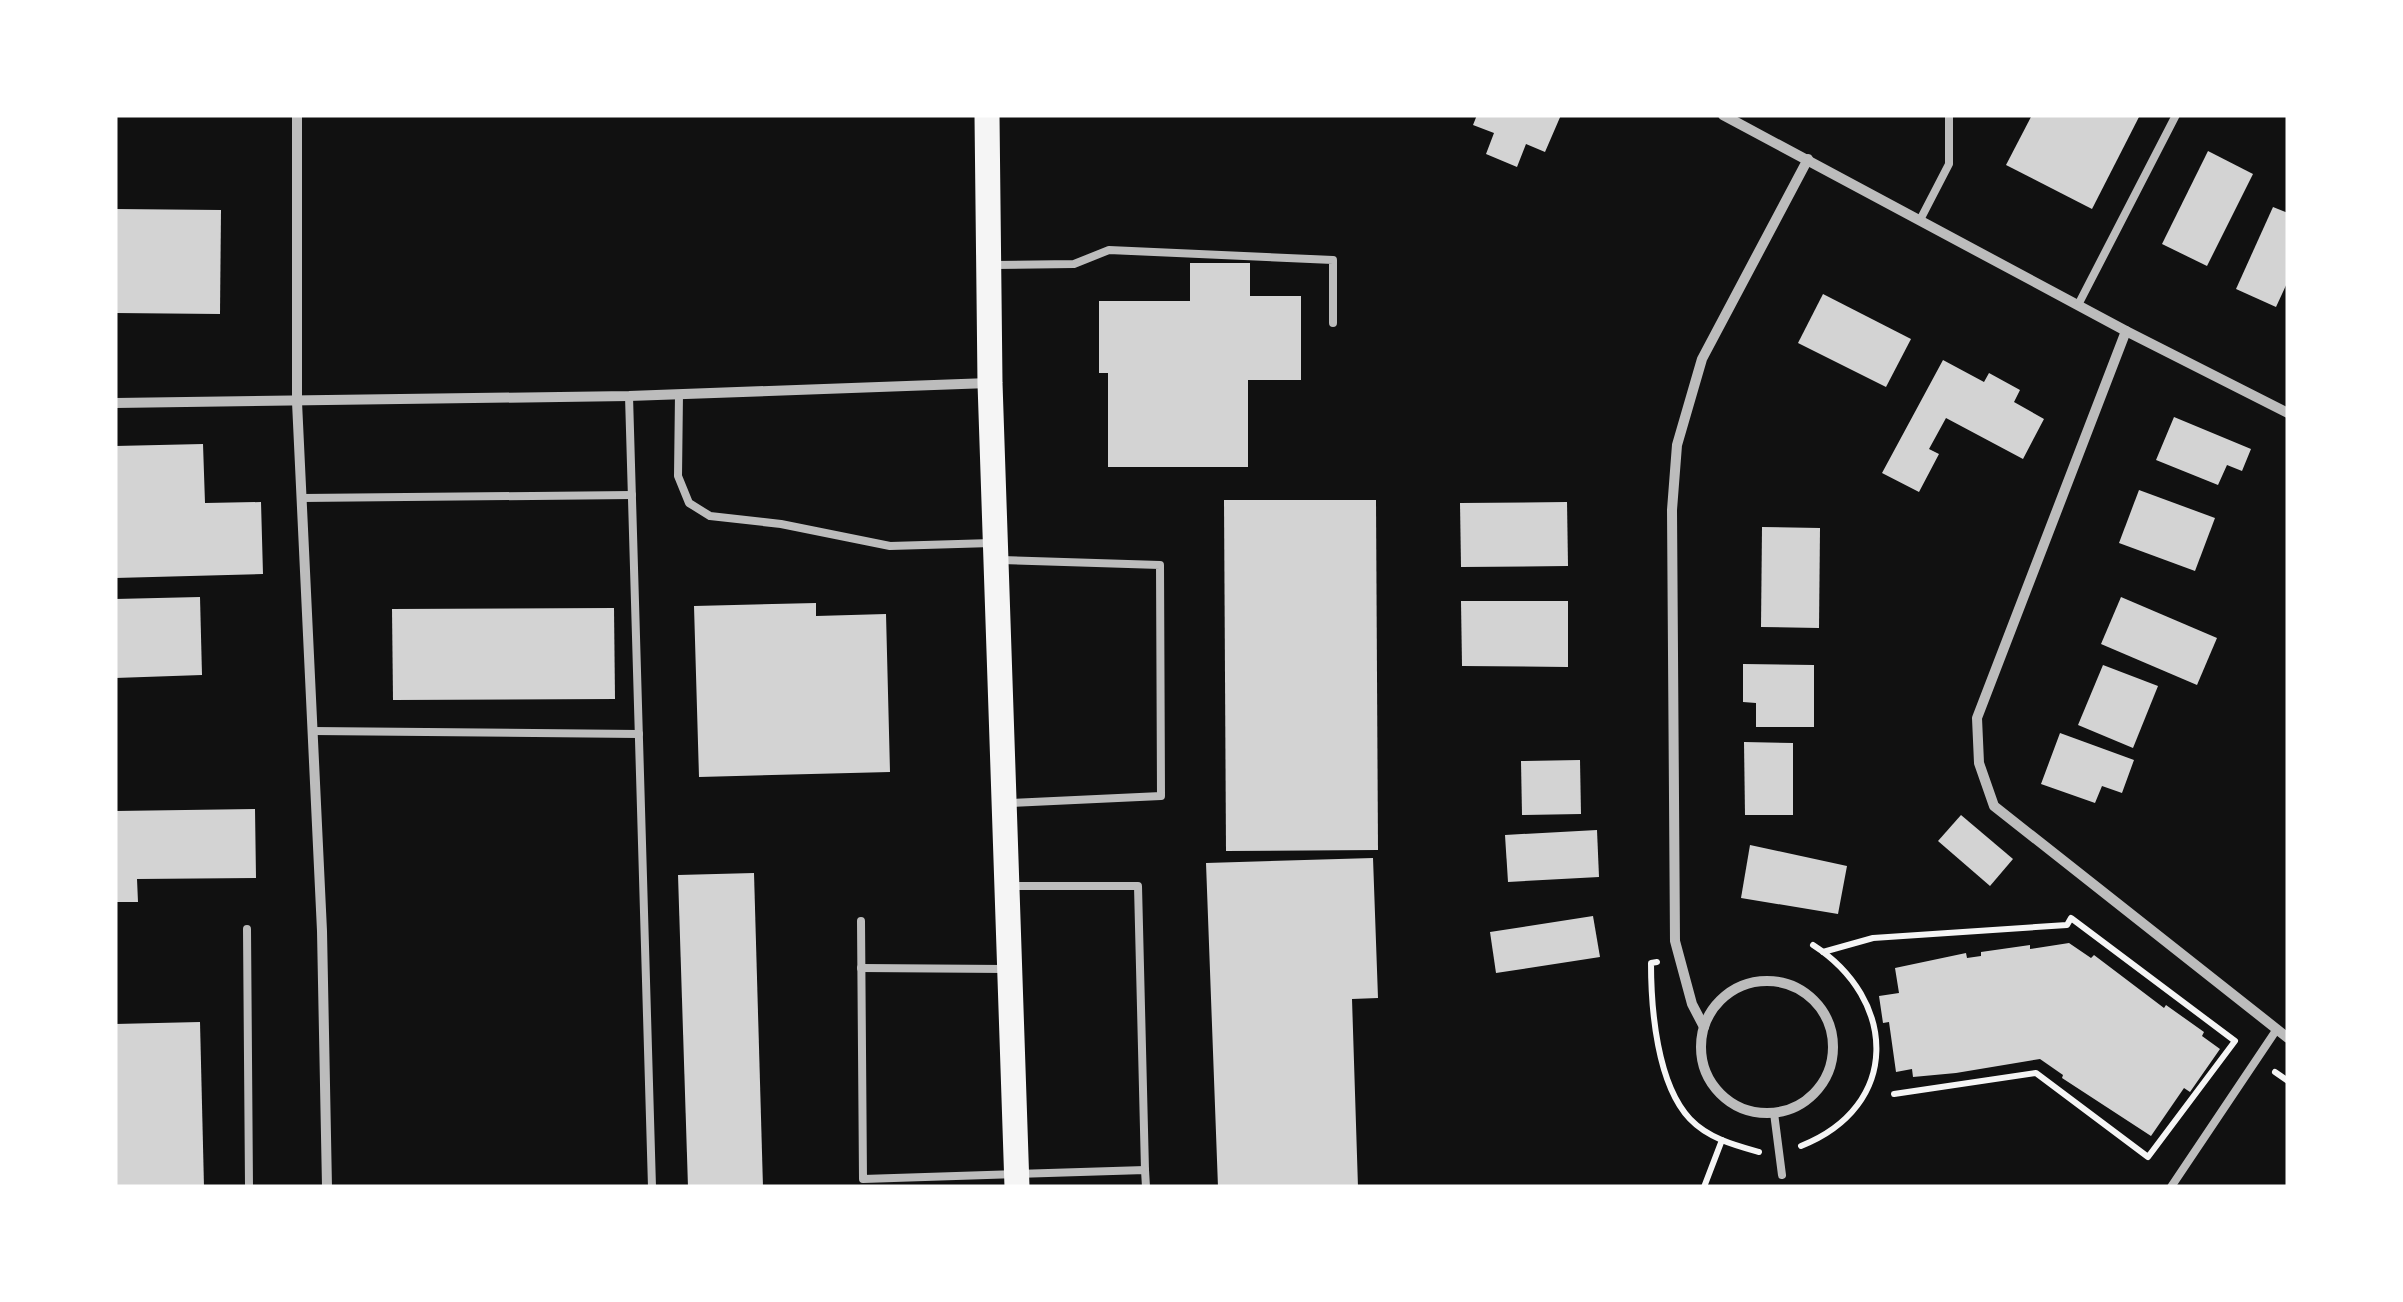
<svg xmlns="http://www.w3.org/2000/svg" width="2403" height="1302" font-family="'Exo 2',sans-serif">
<rect width="100%" height="100%" fill="#111"/>
<!-- building -->
<g fill="#d3d3d3">
<polygon points="1477,115 1561,115 1545,152 1526,144 1517,167 1486,154 1494,133 1473,125"/>
<polygon points="2032,115 2140,115 2092,209 2006,165"/>
<polygon points="2208,151 2253,174 2207,266 2162,244"/>
<polygon points="2273,207 2288,213 2288,281 2276,307 2236,289"/>
<polygon points="115,209 221,210 220,314 115,313"/>
<polygon points="1190,263 1250,263 1250,296 1301,296 1301,380 1248,380 1248,467 1108,467 1108,373 1099,373 1099,301 1190,301"/>
<polygon points="1823,294 1911,339 1886,387 1798,343"/>
<polygon points="1943,360 1984,382 1989,373 2020,390 2014,402 2044,419 2023,459 1946,418 1929,449 1939,454 1919,492 1882,473"/>
<polygon points="2174,417 2251,449 2242,471 2227,465 2218,485 2156,460"/>
<polygon points="203,444 205,503 261,502 263,574 115,578 115,446"/>
<polygon points="2139,490 2215,518 2195,571 2119,543"/>
<polygon points="1224,500 1376,500 1378,850 1226,851"/>
<polygon points="1567,502 1568,566 1461,567 1460,503"/>
<polygon points="1762,527 1820,528 1819,628 1761,627"/>
<polygon points="200,597 202,675 115,678 115,599"/>
<polygon points="2121,597 2217,638 2197,685 2101,644"/>
<polygon points="1461,601 1568,601 1568,667 1462,666"/>
<polygon points="816,603 816,616 886,614 890,772 699,777 694,606"/>
<polygon points="614,608 615,699 393,700 392,609"/>
<polygon points="1743,664 1814,665 1814,727 1756,727 1756,703 1743,702"/>
<polygon points="2103,665 2158,686 2133,748 2078,725"/>
<polygon points="2060,733 2134,760 2122,793 2102,786 2095,803 2041,784"/>
<polygon points="1744,742 1793,743 1793,815 1745,815"/>
<polygon points="1580,760 1581,814 1522,815 1521,761"/>
<polygon points="255,809 256,878 137,879 138,902 115,902 115,811"/>
<polygon points="1961,815 2013,859 1990,886 1938,841"/>
<polygon points="1597,830 1599,877 1508,882 1505,835"/>
<polygon points="1750,845 1847,866 1838,914 1741,898"/>
<polygon points="1373,858 1378,998 1352,999 1358,1187 1218,1187 1206,863"/>
<polygon points="754,873 763,1187 688,1187 678,875"/>
<polygon points="1593,916 1600,957 1496,973 1490,932"/>
<polygon points="2069,943 2091,958 2094,955 2164,1008 2166,1005 2204,1032 2202,1036 2220,1049 2190,1092 2184,1088 2151,1136 2062,1078 2063,1075 2040,1059 1956,1073 1913,1077 1912,1069 1896,1072 1889,1022 1883,1023 1879,996 1899,993 1895,968 1966,953 1967,958 1981,956 1981,952 2030,945 2030,949"/>
<polygon points="200,1022 204,1187 115,1187 115,1024"/>
</g>
<g fill="none" stroke-linecap="round" stroke-linejoin="round">
<!-- path -->
<g stroke="#f5f5f5" stroke-width="6">
<polyline points="1823,952 1873,938 2067,925 2071,918 2235,1041 2148,1157 2036,1073 1894,1094"/>
<path d="M1657,962L1651,963C1651,1009 1657,1084 1690,1119C1708,1138 1734,1145 1759,1152"/>
<polyline points="2275,1072 2288,1081"/>
<path d="M1801,1146C1902,1106 1897,999 1813,945"/>
<polyline points="1704,1187 1722,1140"/>
</g>
<!-- service -->
<g stroke="#bcbcbc" stroke-width="8">
<polyline points="1920,220 1949,164 1949,115"/>
<polyline points="993,265 1074,264 1109,250 1333,260 1333,323"/>
<polyline points="2078,305 2176,115"/>
<polyline points="679,394 678,476 689,503 710,516 781,524 890,546 992,543"/>
<polyline points="629,396 652,1187"/>
<polyline points="302,498 632,495"/>
<polyline points="1001,560 1160,565 1161,796 1011,803"/>
<polyline points="313,731 639,734"/>
<polyline points="1011,886 1138,886 1145,1170"/>
<polyline points="861,921 863,1179 1145,1170 1146,1187"/>
<polyline points="247,929 249,1187"/>
<polyline points="861,968 1006,969"/>
<polyline points="1774,1113 1782,1175"/>
<polyline points="2171,1187 2277,1029"/>
</g>
<!-- minor -->
<g stroke="#bcbcbc" stroke-width="10">
<polyline points="297,115 297,402 322,931 327,1187"/>
<polyline points="1723,115 2126,331 2288,413"/>
<polyline points="2126,331 1977,718 1979,763 1994,806 2288,1038"/>
<polyline points="115,403 629,396 989,383"/>
<circle cx="1767" cy="1047" r="66"/>
<polyline points="1704,1027 1692,1004 1675,941 1672,510 1677,445 1702,359 1808,159"/>
</g>
<!-- primary -->
<polyline stroke="#f5f5f5" stroke-width="25" points="987,115 990,383 1017,1187"/>
</g>
<!-- border -->
<rect width="2403" height="1302" fill="none" stroke="#ffffff" stroke-width="235"/>
</svg>
